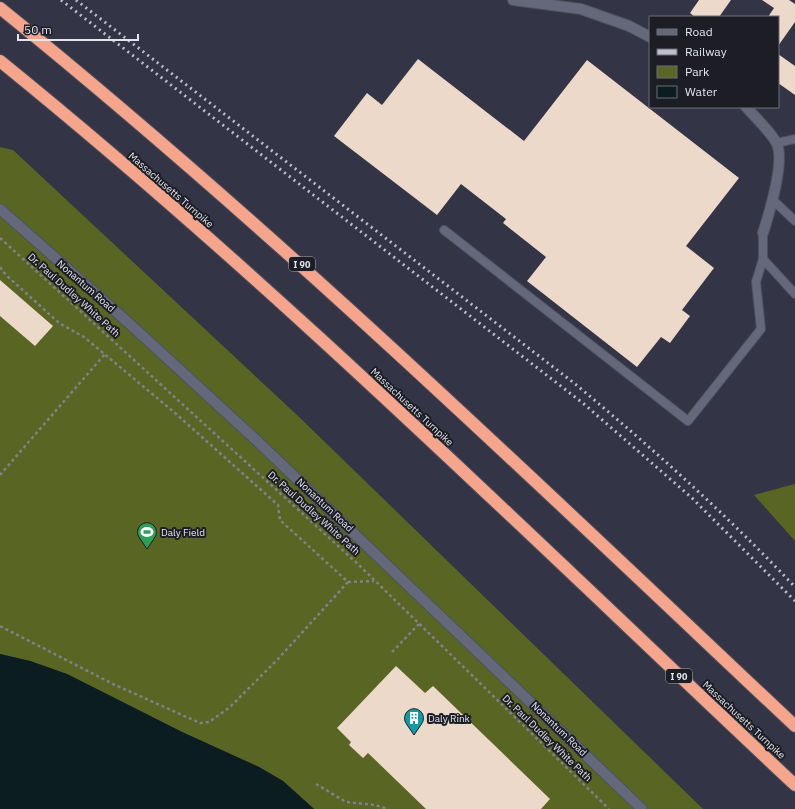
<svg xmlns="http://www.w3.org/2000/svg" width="795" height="809" font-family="'IBM Plex Sans',sans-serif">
<rect width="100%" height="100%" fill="#333546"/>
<!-- green -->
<g fill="#596522">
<polygon points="0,147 13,150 297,415 703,809 314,809 283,781 259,767 182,732 67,674 30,661 0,654"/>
<polygon points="795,484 795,541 754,495"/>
</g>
<!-- water -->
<polygon fill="#0c1d22" points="0,654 30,661 67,674 182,732 259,767 283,781 314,809 0,809"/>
<!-- building -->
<g fill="#ecd9ca">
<polygon points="699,0 731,0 719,17 695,17 690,13"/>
<polygon points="762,0 789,0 795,4 795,22 778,46 778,17 768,17 774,8"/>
<polygon points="778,54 795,66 795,95 778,83"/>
<polygon points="418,59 524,141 587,60 739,178 686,246 714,268 682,310 690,316 670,343 661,337 637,367 527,281 546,257 503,223 506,219 461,184 437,215 334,136 367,93 382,105"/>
<polygon points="0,280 53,326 35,346 0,316"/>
<polygon points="396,666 425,693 433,686 550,799 541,809 426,809 368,753 363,758 349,745 351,742 337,728"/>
</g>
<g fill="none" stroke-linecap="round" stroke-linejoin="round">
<!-- lane casing -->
<g stroke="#4f515f" stroke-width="10">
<g id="lane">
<polyline points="777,143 795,139"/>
<polyline points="773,200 795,221"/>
<polyline points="444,230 688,421 761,329 756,282 763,259 763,233"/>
<polyline points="763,259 795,294"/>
</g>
</g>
<!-- street casing -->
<g stroke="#4f515f" stroke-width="12">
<g id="street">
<polyline points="513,0 581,9 629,26 650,37"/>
<path d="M746,107C756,118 769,130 776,142C786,159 769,214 763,233"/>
</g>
</g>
<!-- secondary casing -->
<g stroke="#4f515f" stroke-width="12">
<polyline id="secondary" points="0,209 131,325 254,438 642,809"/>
</g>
<!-- highway casing -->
<g stroke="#4f515f" stroke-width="14">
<g id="highway">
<path d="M0,8C278,233 535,481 795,726"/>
<path d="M0,61C279,287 534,540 795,785"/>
</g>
</g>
<!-- path -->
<g stroke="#7f818f" stroke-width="2.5" stroke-dasharray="3 3" stroke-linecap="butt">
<polyline points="0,238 360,566 609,809"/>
<polyline points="0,267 6,275 59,323 84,337 175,413 278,505 280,520 348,582 278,659 230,707 209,722 200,723 113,684 0,626"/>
<polyline points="0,475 105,354"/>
<polyline points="348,582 374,581"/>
<polyline points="392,652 419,624"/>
<polyline points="316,784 346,802 375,805 388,809"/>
</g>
<!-- lane -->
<use href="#lane" stroke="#65687a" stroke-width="8"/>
<!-- street -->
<use href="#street" stroke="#65687a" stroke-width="10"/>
<!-- secondary -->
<use href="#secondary" stroke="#65687a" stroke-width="10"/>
<!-- highway -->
<use href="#highway" stroke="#f4a58c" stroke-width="12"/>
<!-- rail -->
<g stroke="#bcbec9" stroke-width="3" stroke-dasharray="2 4" stroke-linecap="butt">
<polyline points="61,0 584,404 692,498 795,601"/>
<path d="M76,0L574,383C651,447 726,514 795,587"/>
</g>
</g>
<!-- icons -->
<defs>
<g id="stadium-pin" transform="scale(1)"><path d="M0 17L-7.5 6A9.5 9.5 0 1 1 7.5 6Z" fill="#2e9e5b" stroke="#1d1e25"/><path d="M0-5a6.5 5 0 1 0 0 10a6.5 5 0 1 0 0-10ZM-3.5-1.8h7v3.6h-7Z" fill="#fff"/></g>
<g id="building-pin" transform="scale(1)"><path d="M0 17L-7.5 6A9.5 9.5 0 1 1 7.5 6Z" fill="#0f9aa8" stroke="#1d1e25"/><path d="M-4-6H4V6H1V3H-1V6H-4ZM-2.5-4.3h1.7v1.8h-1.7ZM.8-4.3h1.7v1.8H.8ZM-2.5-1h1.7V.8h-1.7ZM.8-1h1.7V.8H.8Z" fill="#fff"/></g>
</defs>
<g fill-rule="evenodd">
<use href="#stadium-pin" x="147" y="532"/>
<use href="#building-pin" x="414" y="718"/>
</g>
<g text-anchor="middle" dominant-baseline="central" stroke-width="4" stroke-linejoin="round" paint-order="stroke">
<!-- shield labels -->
<g fill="#1d1e25" stroke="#a8a9b2" stroke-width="1">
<rect x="289" y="257" width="26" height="14" rx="3"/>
<rect x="666" y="669" width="26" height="14" rx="3"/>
</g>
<g font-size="9" font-weight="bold" fill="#e3e5ef">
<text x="302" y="264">I 90</text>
<text x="679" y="676">I 90</text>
</g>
<!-- street labels -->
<g font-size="10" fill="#e3e5ef" stroke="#1d1e25">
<text transform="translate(171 190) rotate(41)">Massachusetts Turnpike</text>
<text transform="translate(86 286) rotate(41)">Nonantum Road</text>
<text transform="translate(74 295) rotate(42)">Dr. Paul Dudley White Path</text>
<text transform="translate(412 407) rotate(43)">Massachusetts Turnpike</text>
<text transform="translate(325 505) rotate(43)">Nonantum Road</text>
<text transform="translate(314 513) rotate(42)">Dr. Paul Dudley White Path</text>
<text transform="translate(744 720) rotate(43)">Massachusetts Turnpike</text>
<text transform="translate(559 729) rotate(44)">Nonantum Road</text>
<text transform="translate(547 738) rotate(44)">Dr. Paul Dudley White Path</text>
</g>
<!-- poi labels -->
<g font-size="10" fill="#e3e5ef" stroke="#1d1e25" text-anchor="start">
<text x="161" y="532">Daly Field</text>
<text x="428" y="718">Daly Rink</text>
</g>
</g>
<!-- legend -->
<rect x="649" y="16" width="130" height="92" fill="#1d1e25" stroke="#6c6e76"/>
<rect x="657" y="29" width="20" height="6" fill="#65687a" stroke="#6c6e76"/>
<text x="685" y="36" font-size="12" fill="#e3e5ef">Road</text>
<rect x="657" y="49" width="20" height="6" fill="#bcbec9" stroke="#6c6e76"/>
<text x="685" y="56" font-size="12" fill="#e3e5ef">Railway</text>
<rect x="657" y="66" width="20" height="12" fill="#596522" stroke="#6c6e76"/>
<text x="685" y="76" font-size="12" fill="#e3e5ef">Park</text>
<rect x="657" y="86" width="20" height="12" fill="#0c1d22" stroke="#6c6e76"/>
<text x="685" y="96" font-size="12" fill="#e3e5ef">Water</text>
<!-- scale -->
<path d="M18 34v6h120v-6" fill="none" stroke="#e3e5ef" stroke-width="2"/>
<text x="24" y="34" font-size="12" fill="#e3e5ef" stroke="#1d1e25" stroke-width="3" paint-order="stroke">50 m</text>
</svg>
